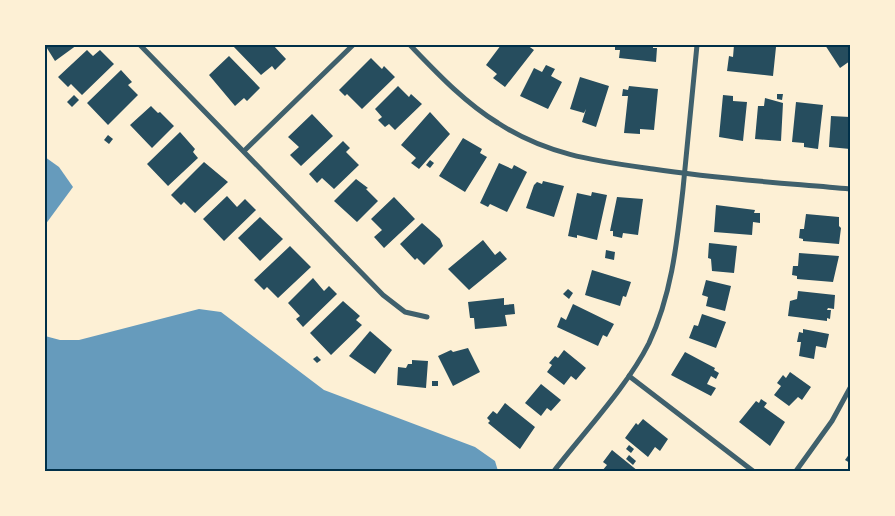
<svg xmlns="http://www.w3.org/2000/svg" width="895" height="516" font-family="Roboto,sans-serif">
<rect width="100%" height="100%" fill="#fdf0d5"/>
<!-- water -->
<g fill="#669bbc">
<polygon points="45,157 59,167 73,187 45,225"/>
<polygon points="199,309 221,312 324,390 475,447 495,461 498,471 45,471 45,336 60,340 79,340"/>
</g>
<!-- building -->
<g fill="#264d5e">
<polygon points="45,45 77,45 55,61"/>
<polygon points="232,45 273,45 286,59 275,70 272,66 261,75"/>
<polygon points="501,45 527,45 534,50 505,87 493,78 497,74 486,65"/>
<polygon points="615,45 653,45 653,48 657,48 656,62 619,58 620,50 615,50"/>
<polygon points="734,45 776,47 773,76 727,71 729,56 733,57"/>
<polygon points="825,45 850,45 850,61 840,68"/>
<polygon points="87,50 93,56 100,50 114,64 82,95 71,84 68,87 58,77"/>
<polygon points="229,56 260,88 247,101 244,98 235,106 209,75"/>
<polygon points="371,58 382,69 384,66 395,77 362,109 347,94 345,96 339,90"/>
<polygon points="546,65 555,69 551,76 562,82 548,109 520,96 534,68 542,72"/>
<polygon points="121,70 132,82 128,85 138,95 108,125 87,103"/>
<polygon points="580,77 609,86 596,127 582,122 586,109 584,113 570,109"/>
<polygon points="398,86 409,97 411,94 422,104 395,130 389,124 385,127 378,120 382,117 375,109"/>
<polygon points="629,86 658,89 654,130 640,129 640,134 624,133 628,96 622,96 623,89 628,90"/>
<polygon points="777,94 783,94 782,100 777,99"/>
<polygon points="74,95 79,100 72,107 67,102"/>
<polygon points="723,95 733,96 733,101 747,102 743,141 719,137"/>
<polygon points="765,98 783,103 781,141 755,139 758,106 764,106"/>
<polygon points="796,102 823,105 818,149 804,147 804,143 792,142"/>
<polygon points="151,106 158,113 160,112 174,126 152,148 130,125"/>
<polygon points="430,112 450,134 419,169 411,163 416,158 401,145"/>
<polygon points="312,114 333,136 301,166 290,155 299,147 288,137"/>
<polygon points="831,116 850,117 850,149 829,147"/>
<polygon points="180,132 195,149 193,152 198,158 168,186 147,164"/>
<polygon points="108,135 113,139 109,144 104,140"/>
<polygon points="463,138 482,149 480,153 487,157 465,192 439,176"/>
<polygon points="343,141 350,148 346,152 359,165 334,189 322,178 317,183 309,174"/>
<polygon points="430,160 434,163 430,168 426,165"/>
<polygon points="204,162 228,182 195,213 184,202 181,205 171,195"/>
<polygon points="499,163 512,169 514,165 527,172 507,212 490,204 488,207 480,203"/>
<polygon points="356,179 368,188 366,189 378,201 357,222 334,201"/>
<polygon points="543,181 564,186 554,217 526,208 534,185 537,182 542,184"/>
<polygon points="592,192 607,195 597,240 577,235 577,238 568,236 577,193 591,196"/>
<polygon points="227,196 237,207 245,199 256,210 224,241 203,219"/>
<polygon points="394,197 415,219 384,248 374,237 382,230 371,219"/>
<polygon points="617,197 643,199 638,235 623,233 622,238 613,236 613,231 610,231"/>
<polygon points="716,205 755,210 754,213 760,213 760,223 753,222 752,235 714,232"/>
<polygon points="806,214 839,217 839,226 841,228 839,244 803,241 803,239 799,238 800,229 804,229"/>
<polygon points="260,217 283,239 260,261 238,238"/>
<polygon points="422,223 440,239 443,246 424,265 417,258 415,260 400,244"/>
<polygon points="483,240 495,255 500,251 507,259 469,290 448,269"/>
<polygon points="709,243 737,246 734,273 712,271 711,259 708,258"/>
<polygon points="290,246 311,267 278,298 267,287 264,290 254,280"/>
<polygon points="606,250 615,252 614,260 605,258"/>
<polygon points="799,253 839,256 833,282 797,279 797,276 792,275 793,266 798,266"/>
<polygon points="592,270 631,282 626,297 623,296 620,306 585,295"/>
<polygon points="313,278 324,291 329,286 337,294 303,327 296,319 300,316 288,303"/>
<polygon points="706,280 731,286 725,311 706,306 708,297 702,295"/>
<polygon points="568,289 573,293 569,299 563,294"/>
<polygon points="798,291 835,295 834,309 828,308 827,310 831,310 830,319 827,318 827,321 788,316 790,301 797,299"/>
<polygon points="504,298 504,305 514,304 515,314 505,315 507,326 475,329 474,318 470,318 468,302"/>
<polygon points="343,301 360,316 356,320 362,325 331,355 310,333"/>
<polygon points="573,304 614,324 607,337 603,335 598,346 557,327 561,317 566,320"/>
<polygon points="702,314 726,322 716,348 689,338 694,325 698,326"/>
<polygon points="803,329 829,334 826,348 816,346 814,359 799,356 801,342 797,342 799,332 803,333"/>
<polygon points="370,331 392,350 375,374 349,356"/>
<polygon points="468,348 480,372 453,386 438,356 451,350 453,352"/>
<polygon points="564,350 586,368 576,380 571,376 564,385 547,372 552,365 549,363 555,356 558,358"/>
<polygon points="685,352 715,368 714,370 719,373 716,379 711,376 707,384 716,388 711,396 671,375"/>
<polygon points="317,356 321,360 317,363 313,359"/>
<polygon points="412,360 428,361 426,388 397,385 398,367 406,368 408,364 412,364"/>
<polygon points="790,372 811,387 802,400 798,397 789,406 774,395 781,386 777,383 783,375 786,378"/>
<rect x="432" y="381" width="6" height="5"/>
<polygon points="541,384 561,400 551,411 547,408 541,416 525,403"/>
<polygon points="761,399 767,403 764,407 785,422 770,446 739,422 756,401 759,403"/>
<polygon points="505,403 535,427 520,449 488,423 490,421 487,418 493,411 497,414"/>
<polygon points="643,419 668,439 660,451 655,447 648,457 625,438 636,423 638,425"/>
<polygon points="629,445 634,449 631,453 626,449"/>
<polygon points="612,450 633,467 638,471 602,471 607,465 603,462"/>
<polygon points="850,453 850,463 845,460"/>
<polygon points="629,455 636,461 633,465 626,459"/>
</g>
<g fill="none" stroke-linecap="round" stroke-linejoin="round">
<!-- minor -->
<g stroke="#3f606c" stroke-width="5">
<polyline points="140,45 383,295 405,312 427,317"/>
<path d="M410,45C437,73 464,102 498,123C547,155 596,161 653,169C718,179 784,183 850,189"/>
<polyline points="244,151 353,45"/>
<polyline points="629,376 753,471"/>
<path d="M554,471C584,432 627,387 649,343C672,294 677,242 683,189C688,141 692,93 697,45"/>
<polyline points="796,471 832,421 850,388"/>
</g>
</g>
<!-- border -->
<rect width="895" height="516" fill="none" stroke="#fdf0d5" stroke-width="92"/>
<rect x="46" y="46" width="803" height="424" fill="none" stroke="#003049" stroke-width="2"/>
</svg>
